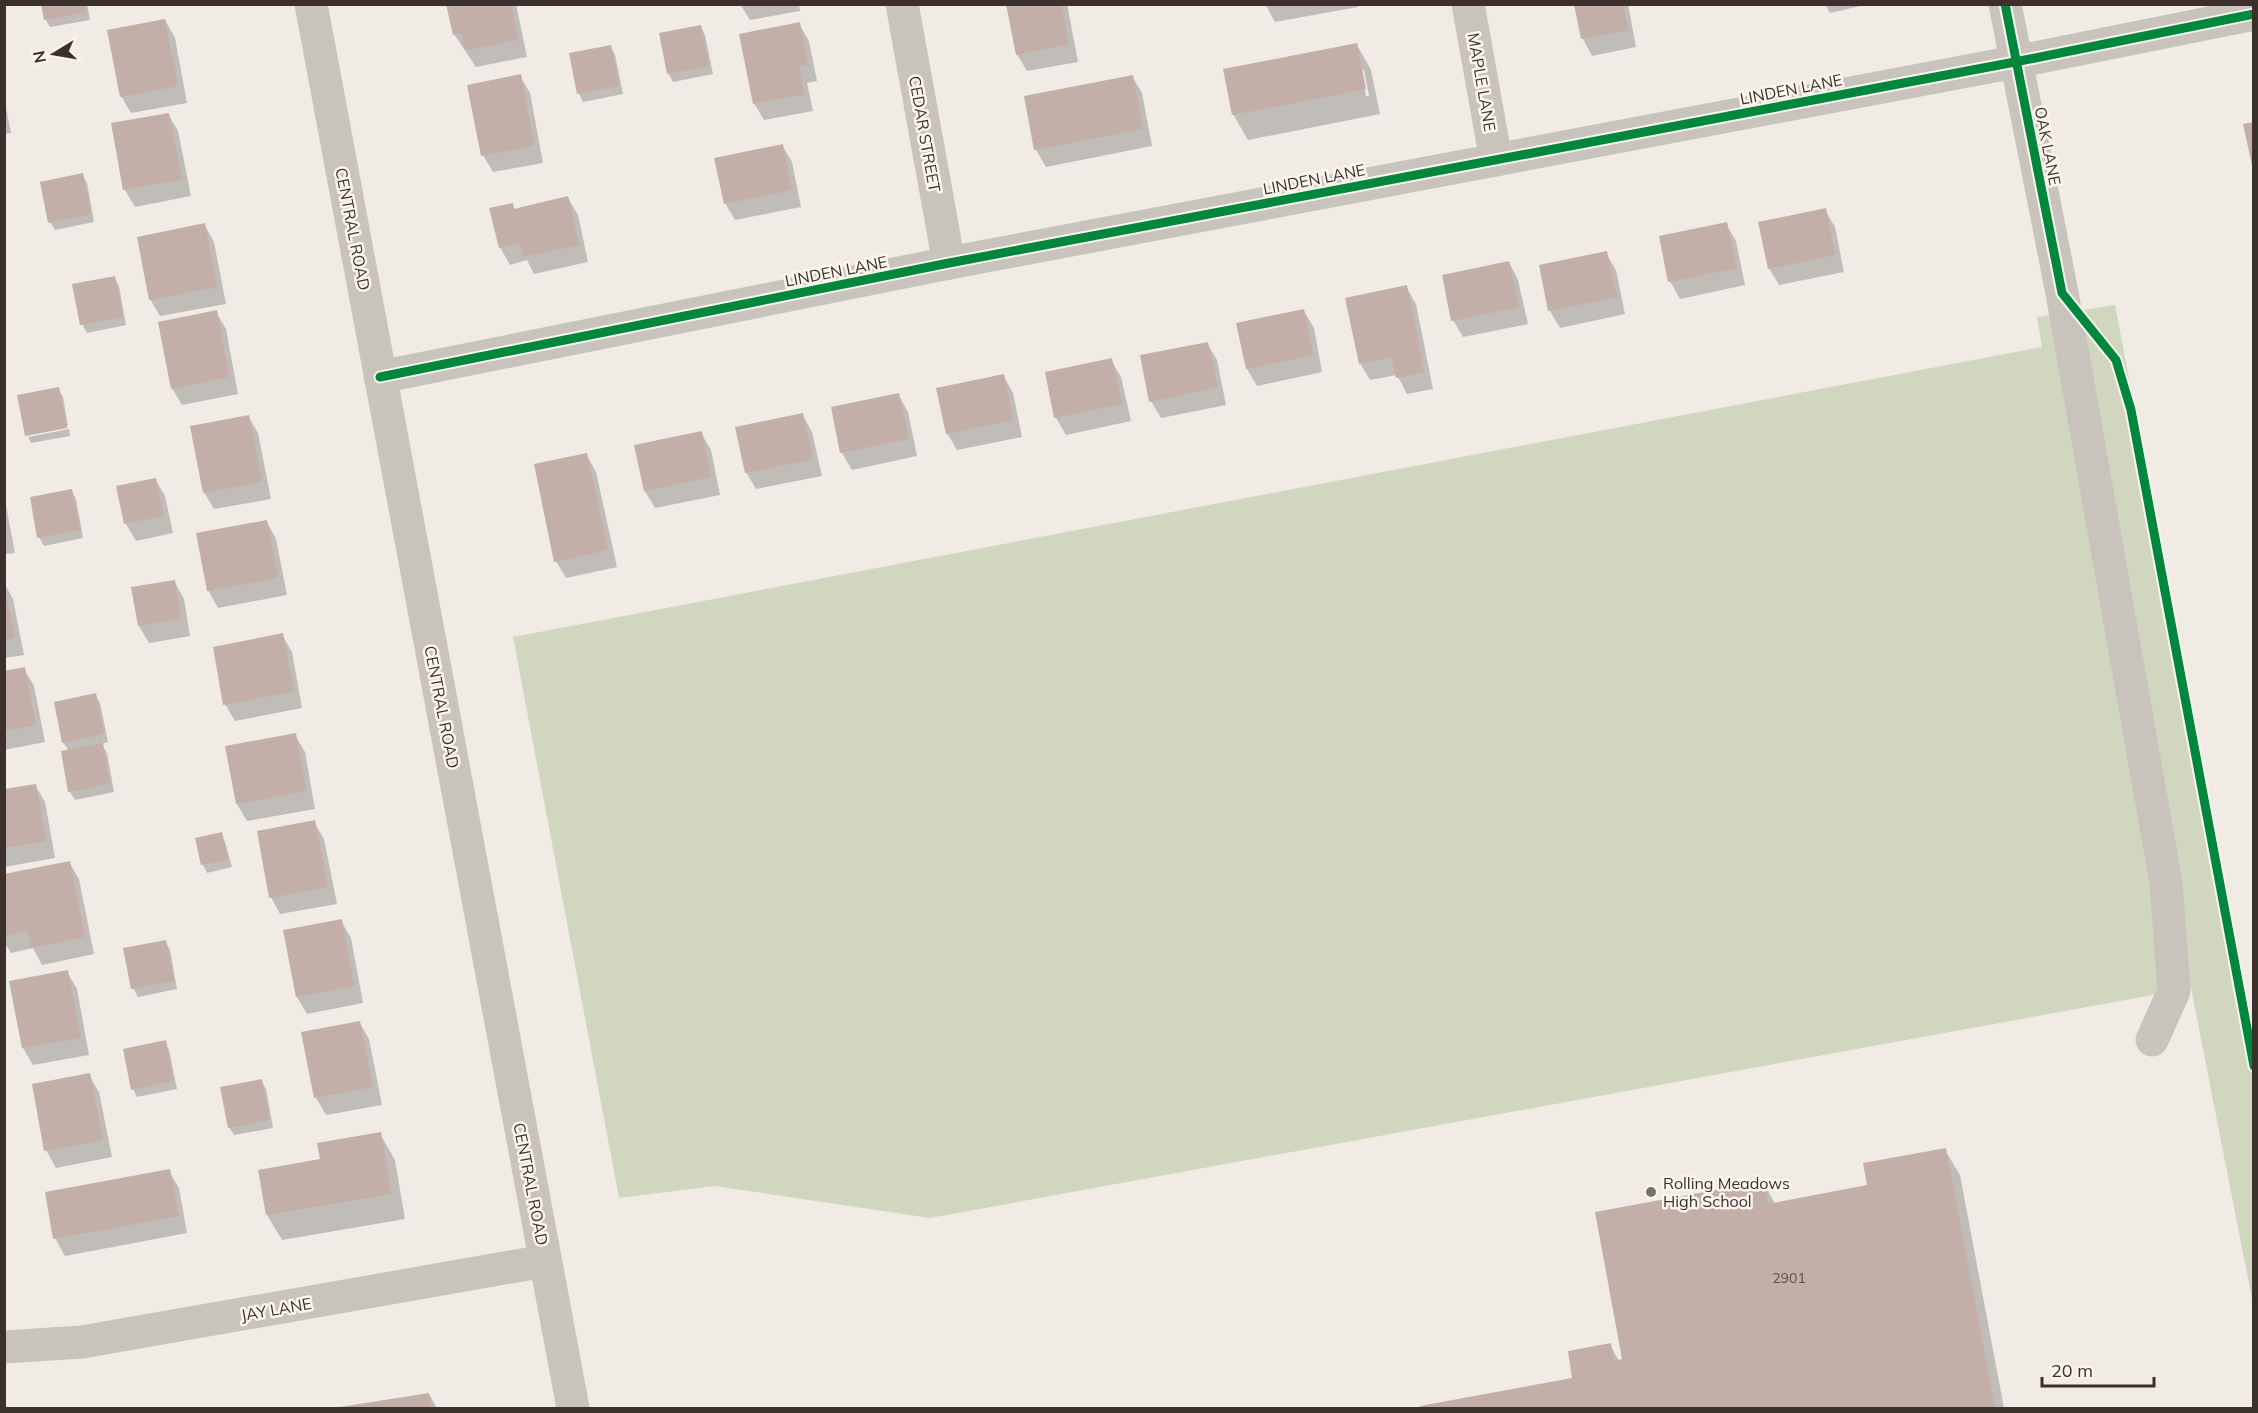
<svg xmlns="http://www.w3.org/2000/svg" width="2258" height="1413" font-family="Mulish,sans-serif">
<rect width="100%" height="100%" fill="#f0ebe5"/>
<!-- green -->
<polygon fill="#d1d6bf" points="2115,305 2253,1031 2253,1304 2191,988 930,1218 715,1186 619,1198 513,637 2042,347 2037,317"/>
<!-- shadow -->
<g fill="#0003" fill-rule="evenodd">
<polygon points="42,4 87,4 90,20 50,27 45,19"/>
<polygon points="448,4 516,4 527,57 476,67 454,34"/>
<polygon points="740,4 799,4 800,11 750,20"/>
<polygon points="1008,4 1067,4 1078,62 1027,71 1017,54"/>
<polygon points="1265,4 1357,4 1358,7 1275,22"/>
<polygon points="1576,4 1628,4 1636,47 1592,56 1583,39"/>
<polygon points="1825,4 1869,4 1830,13"/>
<polygon points="165,20 175,38 187,103 131,113 121,96"/>
<polygon points="799,24 809,41 817,81 807,83 813,111 764,120 754,103"/>
<polygon points="701,27 705,35 713,74 673,82 668,73"/>
<path d="M1357,45L1371,70L1380,114L1248,140L1233,114ZM1361,70H1364L1369,96H1366Z"/>
<polygon points="611,47 615,55 623,94 583,102 579,94"/>
<polygon points="520,76 530,93 543,163 493,172 483,155"/>
<polygon points="1132,76 1142,93 1152,146 1046,167 1036,150 1026,97"/>
<polygon points="4,97 11,133 4,134"/>
<polygon points="168,114 178,131 191,196 135,207 125,190 113,125"/>
<polygon points="782,145 792,162 801,207 735,220 725,203"/>
<polygon points="82,175 87,183 94,222 55,230 50,222"/>
<polygon points="568,198 578,215 588,262 534,274 527,260 510,265 500,247 512,204 515,210"/>
<polygon points="1825,210 1835,227 1844,272 1779,285 1769,268"/>
<polygon points="204,224 214,242 226,304 160,316 150,299"/>
<polygon points="1726,224 1736,241 1745,285 1680,299 1670,281"/>
<polygon points="1606,253 1616,270 1625,314 1560,328 1550,311 1540,266"/>
<polygon points="1509,262 1518,280 1528,324 1463,337 1453,320"/>
<polygon points="114,277 119,286 126,325 87,333 82,324"/>
<polygon points="1406,287 1416,304 1433,389 1407,394 1397,375 1370,380 1360,363"/>
<polygon points="1304,311 1314,328 1322,372 1257,386 1247,369"/>
<polygon points="216,312 226,329 238,394 182,405 172,388"/>
<polygon points="1207,343 1217,360 1226,405 1161,418 1151,401"/>
<polygon points="1111,360 1121,377 1131,421 1066,435 1056,418 1046,373"/>
<polygon points="1003,375 1013,393 1022,437 957,450 947,433"/>
<polygon points="58,389 63,397 68,426 27,434 27,436 19,396"/>
<polygon points="898,394 908,412 917,456 852,470 842,453 833,408"/>
<polygon points="802,414 812,432 822,476 756,489 746,472"/>
<polygon points="248,416 258,433 271,499 214,509 204,492"/>
<polygon points="69,429 70,436 31,443 28,437"/>
<polygon points="701,433 711,450 720,495 655,508 645,491 636,446"/>
<polygon points="586,454 596,472 617,567 566,578 556,561"/>
<polygon points="155,479 165,496 173,533 136,541 126,524 118,487"/>
<polygon points="71,490 76,499 83,538 44,546 39,537"/>
<polygon points="4,495 15,553 4,554"/>
<polygon points="267,522 276,539 287,595 218,608 208,590"/>
<polygon points="174,581 184,599 190,636 149,643 139,626"/>
<polygon points="4,583 13,599 24,655 4,658"/>
<polygon points="282,635 292,652 302,708 235,721 225,704"/>
<polygon points="24,669 34,686 45,742 4,750 4,673"/>
<polygon points="95,695 100,703 108,742 101,744 107,753 114,792 75,800 70,792 62,752 69,751 63,742"/>
<polygon points="295,735 305,752 315,809 247,821 237,804"/>
<polygon points="35,785 45,802 55,858 4,867 4,790"/>
<polygon points="314,822 324,839 337,904 280,914 271,897"/>
<polygon points="221,834 225,842 232,867 207,873 203,865 197,840"/>
<polygon points="69,862 79,879 94,954 42,965 33,948 11,953 4,942 4,875"/>
<polygon points="341,921 351,938 363,1003 307,1014 297,997"/>
<polygon points="165,941 170,950 177,989 138,997 133,988"/>
<polygon points="67,972 77,989 89,1055 33,1065 23,1048 11,983"/>
<polygon points="359,1022 369,1039 382,1105 326,1115 316,1098 303,1033"/>
<polygon points="165,1042 169,1050 177,1089 137,1097 133,1089"/>
<polygon points="89,1075 99,1092 112,1157 56,1168 46,1150"/>
<polygon points="261,1081 266,1089 273,1128 234,1135 229,1127"/>
<polygon points="380,1134 395,1160 405,1219 282,1240 267,1215 322,1160"/>
<polygon points="1945,1150 1960,1175 2004,1408 1422,1408 1574,1379 1610,1345 1619,1361 1624,1360 1763,1182 1775,1204 1868,1186"/>
<polygon points="169,1171 179,1188 187,1233 65,1256 55,1238"/>
<polygon points="429,1394 437,1408 342,1408"/>
</g>
<!-- building -->
<g fill="#c3afa7">
<polygon points="41,4 85,4 86,12 44,20"/>
<polygon points="446,4 511,4 518,40 465,50 461,33 453,35"/>
<polygon points="1006,4 1061,4 1069,44 1016,55"/>
<polygon points="1574,4 1623,4 1628,30 1581,39"/>
<polygon points="165,19 178,86 120,97 107,30"/>
<polygon points="800,22 808,64 799,66 804,94 753,104 739,34"/>
<polygon points="701,25 709,66 667,74 659,33"/>
<polygon points="1357,43 1366,89 1232,115 1223,69"/>
<polygon points="611,45 619,86 577,94 569,53"/>
<polygon points="521,74 534,146 481,156 467,85"/>
<polygon points="1133,75 1143,129 1034,150 1024,96"/>
<polygon points="169,113 182,179 123,190 111,123"/>
<polygon points="2254,122 2254,169 2253,170 2243,124"/>
<polygon points="783,144 792,190 724,204 714,158"/>
<polygon points="83,173 91,214 48,223 40,182"/>
<polygon points="568,196 579,245 523,257 520,243 499,248 489,208 513,203 514,209"/>
<polygon points="1826,208 1835,255 1768,269 1758,222"/>
<polygon points="1727,222 1737,268 1668,282 1659,236"/>
<polygon points="205,223 217,287 149,300 137,237"/>
<polygon points="1607,251 1617,297 1548,311 1539,265"/>
<polygon points="1509,261 1519,307 1451,321 1442,275"/>
<polygon points="115,276 123,317 80,325 72,284"/>
<polygon points="1407,285 1424,372 1396,378 1392,357 1359,364 1345,298"/>
<polygon points="1304,309 1313,355 1246,369 1236,323"/>
<polygon points="217,310 229,377 171,389 158,322"/>
<polygon points="1208,342 1218,387 1149,402 1140,355"/>
<polygon points="1112,358 1122,404 1054,418 1045,372"/>
<polygon points="1004,374 1013,420 946,434 936,388"/>
<polygon points="59,387 67,428 25,436 17,395"/>
<polygon points="899,393 909,439 840,453 831,407"/>
<polygon points="803,413 813,459 745,473 735,427"/>
<polygon points="249,415 262,482 203,493 190,426"/>
<polygon points="702,431 711,477 644,491 634,445"/>
<polygon points="587,453 608,550 554,562 534,464"/>
<polygon points="156,478 164,516 124,524 116,486"/>
<polygon points="72,489 80,530 37,538 30,497"/>
<polygon points="267,520 278,578 207,591 196,533"/>
<polygon points="175,580 181,619 138,626 131,587"/>
<polygon points="4,587 15,638 4,640"/>
<polygon points="283,633 294,691 223,705 213,647"/>
<polygon points="25,667 36,725 4,731 4,671"/>
<polygon points="96,693 104,734 62,743 54,702"/>
<polygon points="296,733 306,791 236,804 225,746"/>
<polygon points="103,743 110,784 68,792 61,751"/>
<polygon points="36,784 46,841 4,848 4,789"/>
<polygon points="315,820 328,887 269,898 257,831"/>
<polygon points="222,832 228,859 201,865 195,838"/>
<polygon points="70,861 85,937 31,948 28,931 4,936 4,874"/>
<polygon points="342,919 354,986 296,997 283,930"/>
<polygon points="166,940 174,981 131,989 123,948"/>
<polygon points="68,970 81,1038 22,1048 9,981"/>
<polygon points="360,1021 373,1087 314,1098 301,1032"/>
<polygon points="166,1040 173,1081 131,1090 123,1049"/>
<polygon points="90,1073 103,1140 44,1151 32,1084"/>
<polygon points="262,1079 270,1120 228,1128 220,1087"/>
<polygon points="381,1132 391,1194 266,1215 258,1170 320,1159 317,1143"/>
<polygon points="1946,1148 1995,1408 1420,1408 1420,1406 1572,1378 1568,1351 1611,1343 1614,1361 1622,1359 1595,1212 1764,1181 1768,1204 1867,1185 1863,1163"/>
<polygon points="170,1169 179,1216 53,1239 45,1192"/>
<polygon points="429,1393 432,1408 340,1408 340,1407"/>
</g>
<g fill="none" stroke-linecap="round" stroke-linejoin="round">
<!-- minor -->
<g stroke="#c9c3be" stroke-width="33">
<polyline points="311,4 573,1408"/>
<polyline points="902,4 949,263"/>
<polyline points="1468,4 1496,160"/>
<polyline points="2005,4 2062,293 2166,883 2174,991 2152,1040"/>
<polyline points="380,377 949,263 2015,62 2254,14"/>
<polyline points="4,1347 82,1342 545,1261"/>
</g>
<!-- cycleway casing -->
<g stroke="#fbf5ee" stroke-width="13">
<g id="cycleway">
<polyline points="2005,4 2062,293 2116,360 2131,410 2254,1066"/>
<polyline points="380,377 949,263 2015,62 2254,14"/>
</g>
</g>
<!-- cycleway -->
<use href="#cycleway" stroke="#00873e" stroke-width="9"/>
</g>
<!-- markers -->
<circle fill="#7a716c" stroke="#fbf5ee" stroke-width="2" cx="1651" cy="1192" r="6"/>
<g text-anchor="middle" dominant-baseline="central" stroke-width="5" stroke-linejoin="round" paint-order="stroke">
<!-- number labels -->
<g font-size="14" fill="#5d504a">
<text x="1789" y="1278">2901</text>
</g>
<!-- street labels -->
<g font-size="16" fill="#3b302b" stroke="#fbf5ee">
<text transform="translate(1482 82) rotate(80)">MAPLE LANE</text>
<text transform="translate(1791 89) rotate(-11)">LINDEN LANE</text>
<text transform="translate(925 134) rotate(80)">CEDAR STREET</text>
<text transform="translate(2048 146) rotate(79)">OAK LANE</text>
<text transform="translate(1314 179) rotate(-11)">LINDEN LANE</text>
<text transform="translate(353 229) rotate(79)">CENTRAL ROAD</text>
<text transform="translate(836 271) rotate(-11)">LINDEN LANE</text>
<text transform="translate(442 707) rotate(79)">CENTRAL ROAD</text>
<text transform="translate(531 1184) rotate(79)">CENTRAL ROAD</text>
<text transform="translate(276 1309) rotate(-10)">JAY LANE</text>
</g>
<!-- poi labels -->
<g font-size="16" fill="#3b302b" stroke="#fbf5ee" text-anchor="start">
<text x="1663" y="1183">Rolling Meadows<tspan x="1663" dy="18">High School</tspan></text>
</g>
</g>
<!-- border -->
<rect width="2258" height="1413" fill="none" stroke="#3b302b" stroke-width="12"/>
<!-- north arrow -->
<g transform="translate(54 54) rotate(259)" stroke="#fbf5ee" stroke-width="4.5" paint-order="stroke">
<path d="M0-4.5L10 22L0 15L-10 22Z" fill="#3b302b"/>
<text y="-9" font-size="16" font-weight="bold" text-anchor="middle" fill="#3b302b">N</text>
</g>
<!-- scale -->
<path d="M2042 1377v9h112v-9" fill="none" stroke="#3b302b" stroke-width="3"/>
<text x="2051" y="1377" font-size="18" fill="#3b302b" stroke="#fbf5ee" stroke-width="4.5" paint-order="stroke">20 m</text>
</svg>
